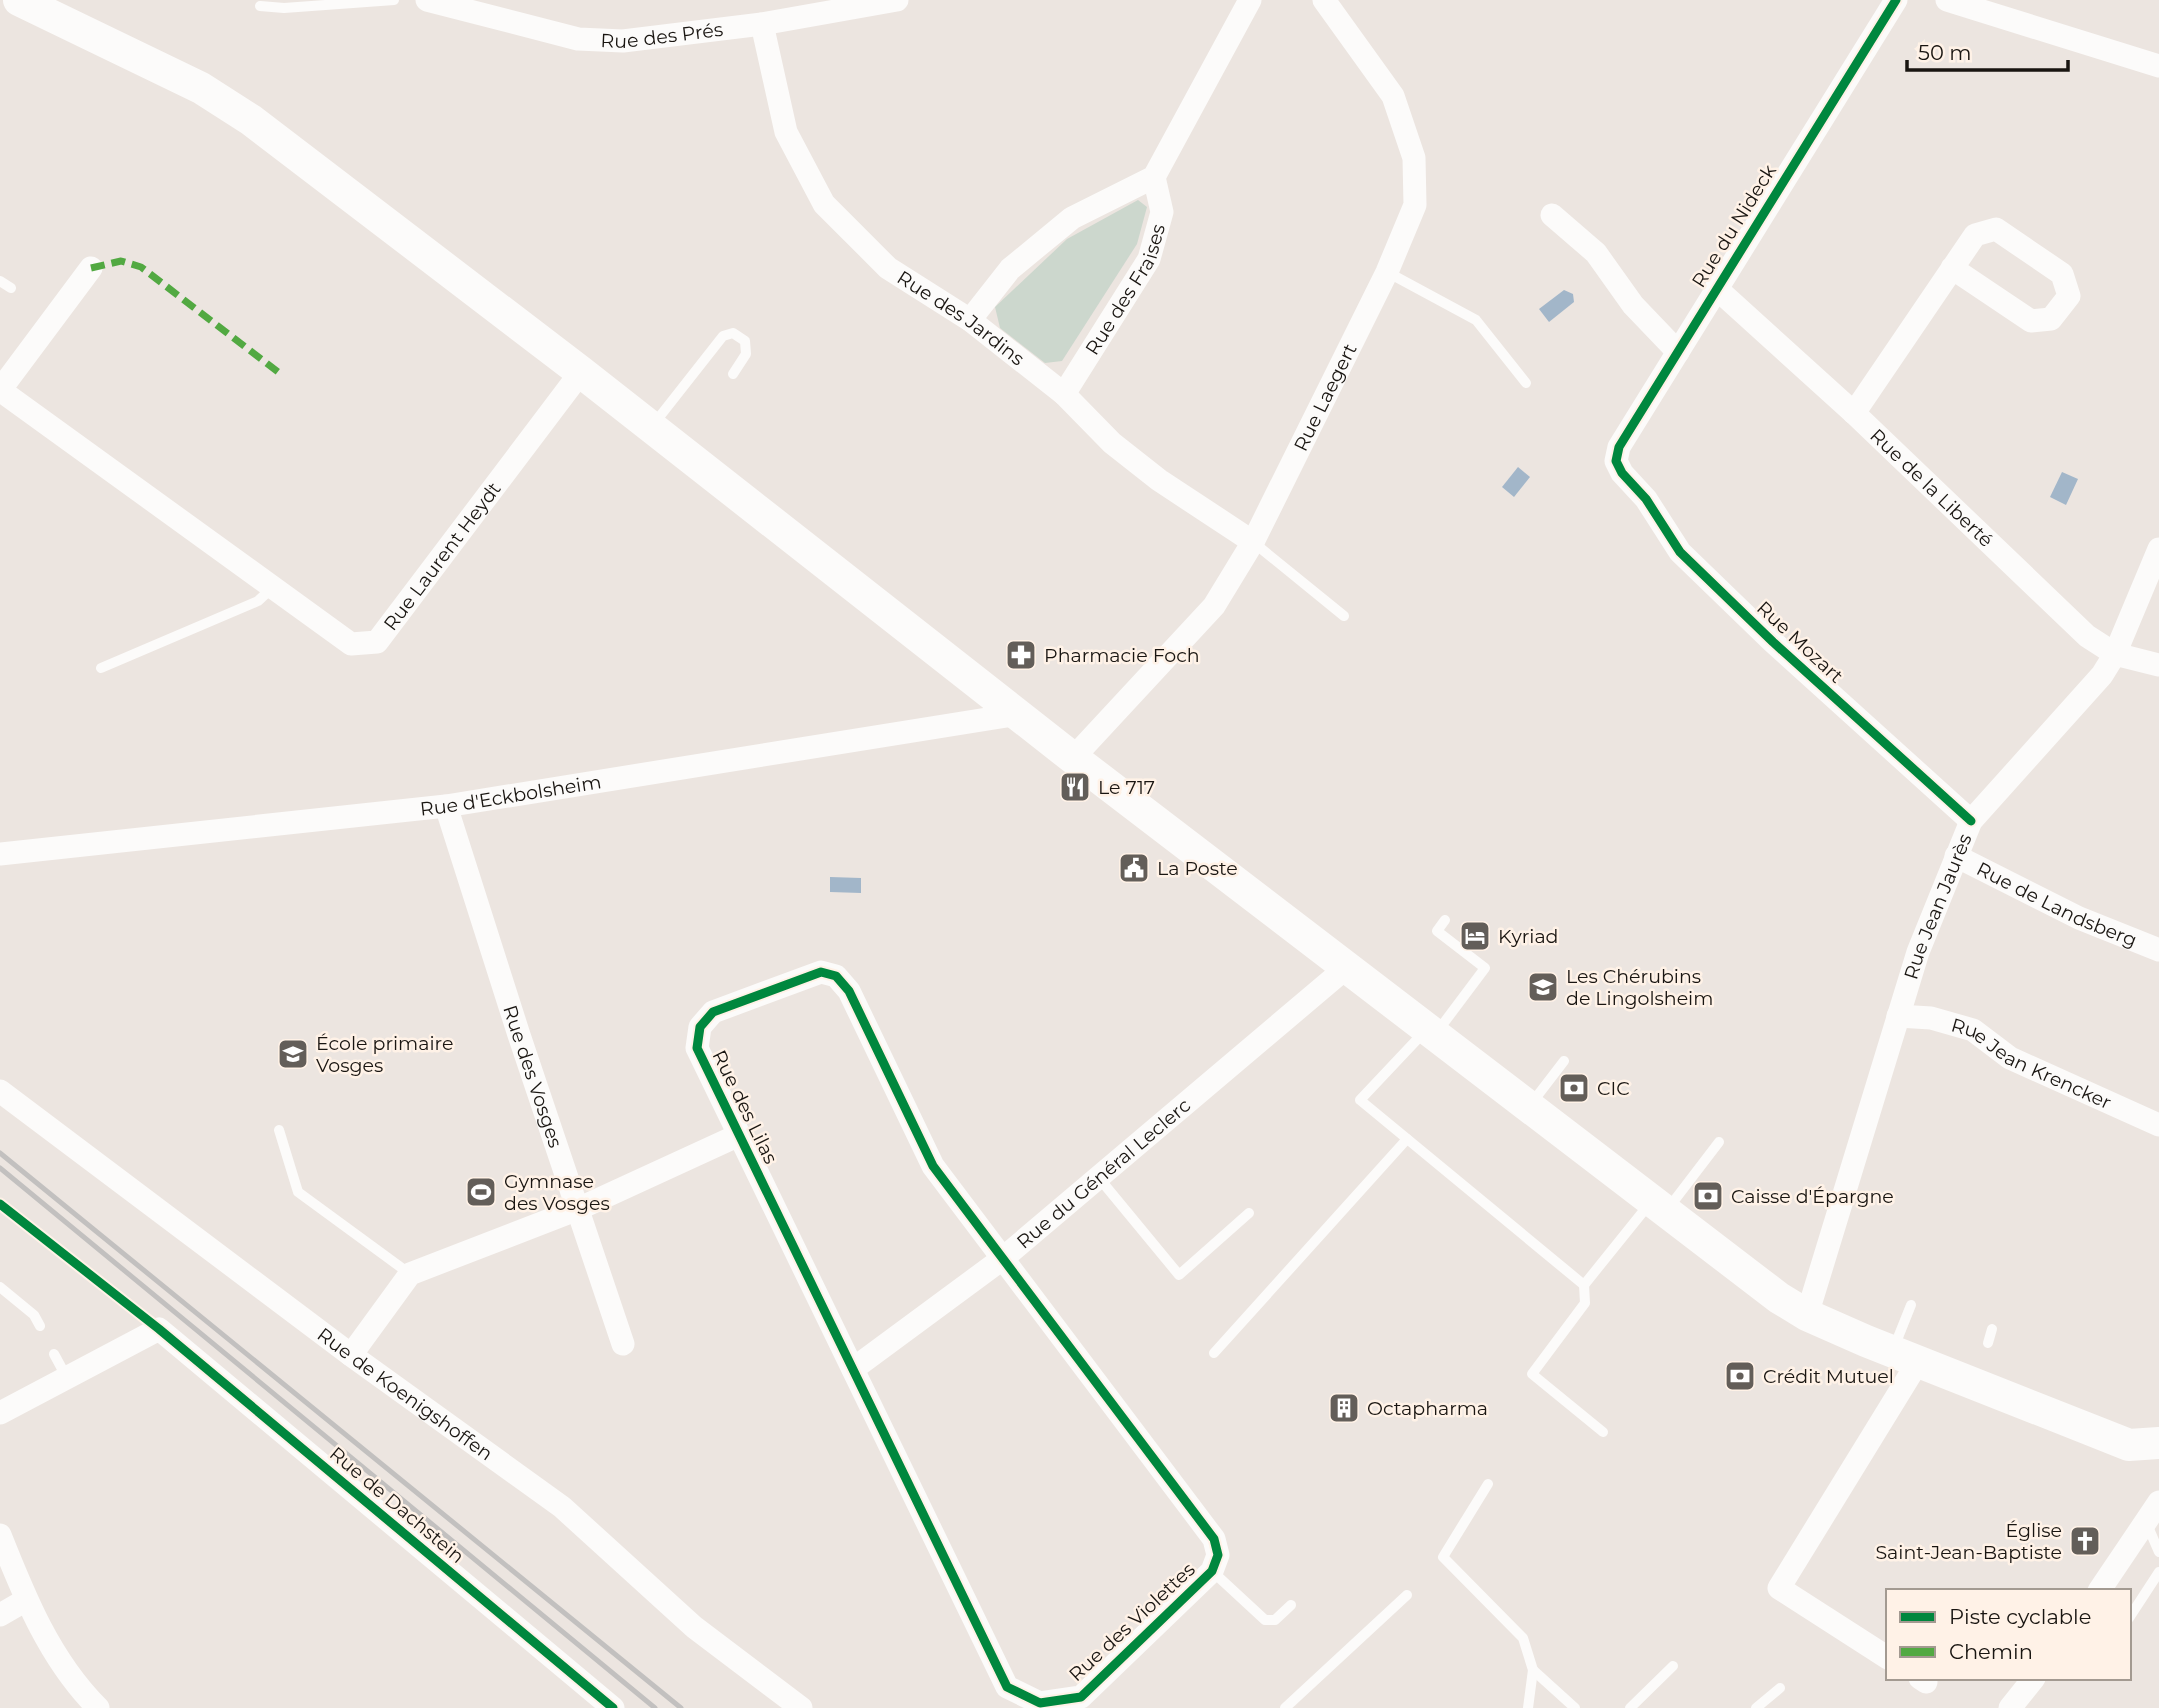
<svg xmlns="http://www.w3.org/2000/svg" width="2159" height="1708" font-family="Montserrat,sans-serif">
<rect width="100%" height="100%" fill="#ece5e0"/>
<!-- green -->
<polygon fill="#ccd7cd" points="1138,200 1147,207 1137,244 1062,361 1045,363 1000,328 995,307 1067,239"/>
<!-- water -->
<g fill="#a2b6c9">
<polygon points="1564,290 1573,294 1574,302 1549,322 1539,309"/>
<polygon points="1518,467 1530,477 1514,497 1502,487"/>
<polygon points="2062,472 2078,479 2066,505 2050,497"/>
<polygon points="830,877 861,878 861,893 830,892"/>
</g>
<g fill="none" stroke-linecap="round" stroke-linejoin="round">
<!-- service -->
<g stroke="#fcfbfa" stroke-width="10">
<polyline points="260,6 284,8 394,0"/>
<polyline points="1387,272 1476,320 1526,383"/>
<polyline points="0,281 11,288"/>
<polyline points="653,425 723,336 733,333 745,341 746,354 733,374"/>
<polyline points="1253,542 1344,616"/>
<polyline points="101,668 258,601 273,587"/>
<polyline points="1426,1030 1360,1100 1584,1285 1650,1203"/>
<polyline points="1437,1032 1485,968 1437,931 1445,920"/>
<polyline points="1531,1104 1564,1061"/>
<polyline points="279,1130 298,1192 410,1274"/>
<polyline points="1099,1178 1179,1275 1249,1213"/>
<polyline points="1667,1210 1719,1142"/>
<polyline points="1584,1285 1585,1303 1532,1374 1603,1432"/>
<polyline points="0,1287 34,1315 40,1326"/>
<polyline points="1988,1343 1992,1329"/>
<polyline points="1893,1350 1911,1305"/>
<polyline points="1214,1353 1407,1139"/>
<polyline points="54,1354 67,1378"/>
<polyline points="1488,1484 1443,1557 1523,1638 1533,1670 1528,1708"/>
<polyline points="2146,1522 2159,1552"/>
<polyline points="1212,1571 1265,1620 1275,1620 1291,1605"/>
<polyline points="2129,1618 2159,1572"/>
<polyline points="1533,1670 1575,1708"/>
<polyline points="1285,1708 1407,1595"/>
<polyline points="1630,1708 1673,1666"/>
<polyline points="1756,1708 1780,1688"/>
</g>
<!-- minor -->
<g stroke="#fcfbfa" stroke-width="23">
<path id="s1" d="M427,0L578,39L623,41L762,24L897,0"/>
<polyline points="1896,0 1619,447 1616,461 1622,473 1646,499 1680,552 1773,642 1971,821"/>
<polyline points="1947,0 2159,66"/>
<path id="s2" d="M762,24L786,132L824,204L888,268L970,320L1064,394L1112,443L1159,480L1253,542"/>
<polyline points="1552,215 1596,253 1633,305 1678,352"/>
<path id="s3" d="M1716,288L1854,413L2087,636L2115,654L2159,665"/>
<polyline points="970,320 1010,269 1072,218 1154,177 1250,0"/>
<path id="s4" d="M0,390L351,644L377,642L581,372"/>
<polyline points="0,390 91,268"/>
<path id="s5" d="M1064,394L1149,259L1162,212L1154,177"/>
<polyline points="1854,413 1975,235 1996,229 2062,274 2069,296 2051,319 2031,321 1952,268"/>
<path id="s6" d="M1073,758L1214,606L1253,542L1387,272L1415,205L1414,158L1393,96L1324,0"/>
<path id="s7" d="M446,806L519,1035L623,1344"/>
<path id="s8" d="M0,854L446,806L1018,714"/>
<path id="s9" d="M1956,856L2079,918L2159,950"/>
<polygon points="821,972 836,976 849,991 933,1166 1214,1539 1218,1555 1212,1571 1081,1697 1040,1703 1007,1687 697,1048 700,1027 713,1012"/>
<path id="s10" d="M1898,1016L1931,1018L1973,1030L2010,1058L2159,1125"/>
<path id="s11" d="M0,1091L351,1355L562,1507L694,1627L801,1708"/>
<path id="s12" d="M1807,1315L1918,952L1971,821L2102,675L2115,654L2159,549"/>
<polyline points="351,1355 410,1274 578,1209 739,1135"/>
<path id="s13" d="M853,1369L1002,1259L1347,967"/>
<polyline points="0,1413 159,1329 613,1708"/>
<path d="M0,1535C25,1598 50,1660 98,1708"/>
<polyline points="2099,1591 2159,1502"/>
<polyline points="0,1615 26,1600"/>
<polyline points="1888,1658 1779,1588 1918,1362"/>
<polyline points="1920,1678 1926,1682"/>
<polyline points="2010,1708 2034,1678"/>
</g>
<!-- secondary -->
<polyline stroke="#fcfbfa" stroke-width="32" points="19,0 201,88 251,120 581,372 1073,758 1779,1298 1807,1315 1866,1341 2129,1445 2159,1443"/>
<!-- rail -->
<g stroke="#c2c0bf" stroke-width="5">
<polyline points="0,1153 681,1708"/>
<polyline points="0,1168 655,1708"/>
</g>
<!-- quiet -->
<polyline stroke="#52a942" stroke-width="7" stroke-dasharray="14 7" stroke-linecap="butt" points="91,268 121,261 141,267 282,375"/>
<!-- cycleway casing -->
<g stroke="#fff2e7" stroke-width="13">
<g id="cycleway">
<polyline points="1896,0 1619,447 1616,461 1622,473 1646,499 1680,552 1773,642 1971,821"/>
<polygon points="821,972 836,976 849,991 933,1166 1214,1539 1218,1555 1212,1571 1081,1697 1040,1703 1007,1687 697,1048 700,1027 713,1012"/>
<polyline points="0,1204 159,1329 613,1708"/>
</g>
</g>
<!-- cycleway -->
<use href="#cycleway" stroke="#00873e" stroke-width="9"/>
</g>
<!-- icons -->
<defs>
<g id="pharmacy-square" transform="scale(1.575)"><rect x="-9" y="-9" width="18" height="18" rx="4" fill="#635e59" stroke="#fff2e7"/><path d="M-2-6h4v4h4v4h-4v4h-4v-4h-4v-4h4Z" fill="#fff"/></g>
<g id="restaurant-square" transform="scale(1.575)"><rect x="-9" y="-9" width="18" height="18" rx="4" fill="#635e59" stroke="#fff2e7"/><path d="M-5-6h1v4h1v-4h1v4h1v-4h1v5L-1.5 .5V6h-2V.5L-5-1ZM5-6V6H3V1.5H1.5Q1.5-4 5-6Z" fill="#fff"/></g>
<g id="civic-square" transform="scale(1.575)"><rect x="-9" y="-9" width="18" height="18" rx="4" fill="#635e59" stroke="#fff2e7"/><path d="M-.6-6.5H3V-4.5H.6V-3L4-1V1h2V6H-6V1h2V-1L-.6-3ZM-1.2 2.5V6h2.4V2.5Z" fill="#fff"/></g>
<g id="hotel-square" transform="scale(1.575)"><rect x="-9" y="-9" width="18" height="18" rx="4" fill="#635e59" stroke="#fff2e7"/><path d="M-6-4.5h1.5V1H6V5H4.5V3h-9V5H-6ZM-4 0a1.8 1.8 0 1 1 3.6 0ZM.5 0V-2.5h3Q6-2.5 6 0Z" fill="#fff"/></g>
<g id="school-square" transform="scale(1.575)"><rect x="-9" y="-9" width="18" height="18" rx="4" fill="#635e59" stroke="#fff2e7"/><path d="M0-5L7-2L0 1L-7-2ZM-4 1L0 2.5L4 1V4Q0 6-4 4Z" fill="#fff"/></g>
<g id="bank-square" transform="scale(1.575)"><rect x="-9" y="-9" width="18" height="18" rx="4" fill="#635e59" stroke="#fff2e7"/><path d="M-6-4H6V4H-6ZM0-2.3a2.3 2.3 0 1 0 0 4.6a2.3 2.3 0 1 0 0-4.6Z" fill="#fff"/></g>
<g id="stadium-square" transform="scale(1.575)"><rect x="-9" y="-9" width="18" height="18" rx="4" fill="#635e59" stroke="#fff2e7"/><path d="M0-5a6.5 5 0 1 0 0 10a6.5 5 0 1 0 0-10ZM-3.5-1.8h7v3.6h-7Z" fill="#fff"/></g>
<g id="building-square" transform="scale(1.575)"><rect x="-9" y="-9" width="18" height="18" rx="4" fill="#635e59" stroke="#fff2e7"/><path d="M-4-6H4V6H1V3H-1V6H-4ZM-2.5-4.3h1.7v1.8h-1.7ZM.8-4.3h1.7v1.8H.8ZM-2.5-1h1.7V.8h-1.7ZM.8-1h1.7V.8H.8Z" fill="#fff"/></g>
<g id="church-square" transform="scale(1.575)"><rect x="-9" y="-9" width="18" height="18" rx="4" fill="#635e59" stroke="#fff2e7"/><path d="M-1.2-6h2.4v3.5h3.3v2.4h-3.3V6h-2.4V-.1h-3.3v-2.4h3.3Z" fill="#fff"/></g>
</defs>
<g fill-rule="evenodd">
<use href="#pharmacy-square" x="1021" y="655"/>
<use href="#restaurant-square" x="1075" y="787"/>
<use href="#civic-square" x="1134" y="868"/>
<use href="#hotel-square" x="1475" y="936"/>
<use href="#school-square" x="1543" y="987"/>
<use href="#school-square" x="293" y="1054"/>
<use href="#bank-square" x="1574" y="1088"/>
<use href="#stadium-square" x="481" y="1192"/>
<use href="#bank-square" x="1708" y="1196"/>
<use href="#bank-square" x="1740" y="1376"/>
<use href="#building-square" x="1344" y="1408"/>
<use href="#church-square" x="2085" y="1541"/>
</g>
<g text-anchor="middle" dominant-baseline="central" stroke-width="5" stroke-linejoin="round" paint-order="stroke">
<!-- street labels -->
<g font-size="19" fill="#191511" stroke="#fff2e7">
<text stroke="none"><textPath href="#s1" startOffset="240">Rue des Prés</textPath></text>
<text transform="translate(1734 226) rotate(-58)">Rue du Nideck</text>
<text stroke="none"><textPath href="#s5" startOffset="122">Rue des Fraises</textPath></text>
<text stroke="none"><textPath href="#s2" startOffset="371">Rue des Jardins</textPath></text>
<text stroke="none"><textPath href="#s6" startOffset="444">Rue Laegert</textPath></text>
<text stroke="none"><textPath href="#s3" startOffset="294">Rue de la Liberté</textPath></text>
<text stroke="none"><textPath href="#s4" startOffset="567">Rue Laurent Heydt</textPath></text>
<text transform="translate(1800 642) rotate(43)">Rue Mozart</text>
<text stroke="none"><textPath href="#s8" startOffset="514">Rue d'Eckbolsheim</textPath></text>
<text stroke="none"><textPath href="#s9" startOffset="112">Rue de Landsberg</textPath></text>
<text stroke="none"><textPath href="#s12" startOffset="429">Rue Jean Jaurès</textPath></text>
<text stroke="none"><textPath href="#s10" startOffset="144">Rue Jean Krencker</textPath></text>
<text stroke="none"><textPath href="#s7" startOffset="284">Rue des Vosges</textPath></text>
<text transform="translate(745 1107) rotate(64)">Rue des Lilas</text>
<text stroke="none"><textPath href="#s13" startOffset="318">Rue du Général Leclerc</textPath></text>
<text stroke="none"><textPath href="#s11" startOffset="506">Rue de Koenigshoffen</textPath></text>
<text transform="translate(397 1505) rotate(40)">Rue de Dachstein</text>
<text transform="translate(1132 1622) rotate(-43)">Rue des Violettes</text>
</g>
<!-- poi labels -->
<g font-size="19" fill="#191511" stroke="#fff2e7" text-anchor="start">
<text x="1044" y="655">Pharmacie Foch</text>
<text x="1098" y="787">Le 717</text>
<text x="1157" y="868">La Poste</text>
<text x="1498" y="936">Kyriad</text>
<text x="1566" y="976">Les Chérubins<tspan x="1566" dy="22">de Lingolsheim</tspan></text>
<text x="316" y="1043">École primaire<tspan x="316" dy="22">Vosges</tspan></text>
<text x="1597" y="1088">CIC</text>
<text x="504" y="1181">Gymnase<tspan x="504" dy="22">des Vosges</tspan></text>
<text x="1731" y="1196">Caisse d'Épargne</text>
<text x="1763" y="1376">Crédit Mutuel</text>
<text x="1367" y="1408">Octapharma</text>
<text x="2062" y="1530" text-anchor="end">Église<tspan x="2062" dy="22">Saint-Jean-Baptiste</tspan></text>
</g>
</g>
<!-- legend -->
<rect x="1886" y="1589" width="245" height="91" fill="#fff2e7" stroke="#a39a91" stroke-width="2"/>
<rect x="1900" y="1612" width="35" height="10" fill="#00873e" stroke="#a39a91" stroke-width="2"/>
<text x="1949" y="1624" font-size="21" fill="#191511">Piste cyclable</text>
<rect x="1900" y="1647" width="35" height="10" fill="#52a942" stroke="#a39a91" stroke-width="2"/>
<text x="1949" y="1659" font-size="21" fill="#191511">Chemin</text>
<!-- scale -->
<path d="M1907 60v10h161v-10" fill="none" stroke="#191511" stroke-width="3.5"/>
<text x="1918" y="60" font-size="21" fill="#191511" stroke="#fff2e7" stroke-width="5" paint-order="stroke">50 m</text>
</svg>
